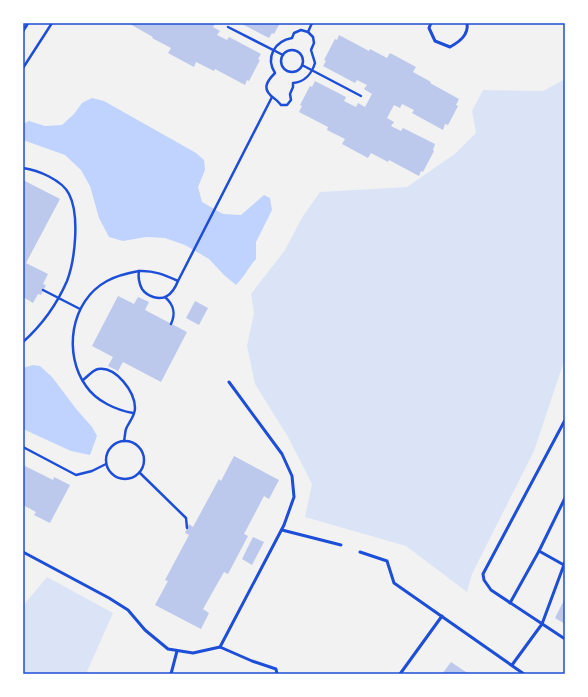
<svg xmlns="http://www.w3.org/2000/svg" width="588" height="697" font-family="Merriweather,serif">
<rect width="100%" height="100%" fill="#f2f2f2"/>
<!-- green -->
<g fill="#dbe4f7">
<polygon points="565,79 565,358 534,451 472,574 467,592 406,546 305,517 312,484 288,437 255,384 247,346 254,313 251,294 285,250 303,216 320,192 407,187 456,153 476,133 472,111 483,90 543,91"/>
<polygon points="47,577 113,613 86,674 23,674 23,606"/>
</g>
<!-- water -->
<g fill="#bfd3fe">
<path d="M92,98L104,101L196,153L204,160L205,170L198,187L202,202L223,214L241,215L264,195L270,198L272,210L256,242V259C248,268 244,277 236,285L224,275L209,259L185,245L165,238L146,237L123,241L109,237L99,218L90,186L81,170L65,155L23,140V124L29,121L45,126L62,125L74,114L82,103Z"/>
<polygon points="33,365 40,366 52,377 77,410 92,427 97,436 90,455 71,451 23,429 23,368"/>
</g>
<!-- building -->
<g fill="#bdc9ec">
<polygon points="128,23 216,23 213,27 220,31 217,35 227,40 229,37 261,54 258,59 260,60 249,81 247,80 245,85 215,69 214,71 196,62 194,67 168,53 171,48 152,38 153,37"/>
<polygon points="240,23 280,23 274,34 272,33 269,38"/>
<polygon points="339,35 369,51 370,49 387,58 390,53 416,67 413,72 431,82 430,83 459,99 456,105 458,106 448,125 445,124 443,130 412,113 414,110 402,104 400,108 394,105 387,118 394,122 391,126 401,131 403,128 435,144 433,150 434,151 423,172 421,171 419,176 389,160 388,162 371,153 368,158 342,144 345,139 327,130 328,127 299,112 302,106 300,105 310,86 312,87 315,81 346,97 344,101 356,107 358,103 365,107 372,94 364,89 367,85 357,80 355,83 323,66 326,61 324,60 335,39 337,40"/>
<polygon points="23,180 60,199 26,263 48,274 43,284 46,285 41,295 38,294 33,303 23,297"/>
<polygon points="118,296 134,304 138,297 149,302 145,310 187,332 161,382 123,362 118,371 108,366 113,357 92,346"/>
<polygon points="195,301 208,308 199,325 186,318"/>
<polygon points="234,456 279,480 269,499 264,496 244,534 248,536 228,574 224,572 203,609 209,613 201,629 155,605 168,581 165,580 189,535 185,533 189,524 193,527 219,479 221,481"/>
<polygon points="23,465 53,480 54,477 70,485 50,523 34,515 36,512 23,505"/>
<polygon points="253,537 264,542 252,565 242,559"/>
<polygon points="565,598 565,624 555,618"/>
<polygon points="451,662 469,674 442,674"/>
</g>
<g fill="none" stroke-linecap="round" stroke-linejoin="round">
<!-- path -->
<g stroke="#1d4ed8" stroke-width="2.5">
<polyline points="228,27 283,55"/>
<path d="M301,30L308,32L313,37L314,43L311,50L315,63C312,73 305,82 293,83V87L290,94L291,100L287,105H281C279,103 277,100 275,99C262,90 265,83 275,73C265,57 275,41 292,38L294,33Z"/>
<polyline points="308,32 312,23"/>
<circle cx="292" cy="61" r="11"/>
<polyline points="302,65 361,96"/>
<polyline points="23,68 52,23"/>
<path d="M23,168C38,170 62,180 69,194C80,215 75,260 67,281C57,304 42,325 23,342"/>
<path d="M178,281C165,275 153,270 139,271C138,276 139,284 142,289C147,296 159,301 167,296C172,293 176,286 178,281L272,97"/>
<polyline points="43,290 80,309"/>
<path d="M165,297C174,305 176,313 171,324"/>
<path d="M83,380C87,377 93,370 98,369C116,366 135,392 135,408C135,416 129,422 126,429C125,432 125,437 124,441"/>
<path d="M133,413C116,410 96,401 86,386C63,354 70,301 107,281C116,276 128,273 139,271"/>
<circle cx="125" cy="460" r="19"/>
<polyline points="23,447 76,475 92,471 106,464"/>
<polyline points="140,473 186,518 187,528"/>
</g>
<!-- service -->
<g stroke="#1d4ed8" stroke-width="3">
<path d="M431,23L429,28L435,41L450,47C459,42 469,35 467,23"/>
<polyline points="23,31 28,23"/>
<polyline points="229,382 282,454 292,476 294,497 284,525 220,647 252,661 276,669 277,674"/>
<polyline points="565,420 483,574 484,580 491,590 565,639"/>
<polyline points="282,530 341,545"/>
<polyline points="539,551 564,565"/>
<polyline points="23,552 109,598 128,610 145,630 168,649 193,653 220,647"/>
<polyline points="360,552 387,561 394,583 524,674"/>
<polyline points="510,603 539,551 565,498"/>
<polyline points="512,665 542,624 565,562"/>
<polyline points="171,674 177,651"/>
<polyline points="400,674 442,616"/>
</g>
</g>
<!-- border -->
<rect width="588" height="697" fill="none" stroke="#ffffff" stroke-width="48"/>
<rect x="24" y="24" width="540" height="649" fill="none" stroke="#1d4ed8" stroke-width="1.5"/>
</svg>
